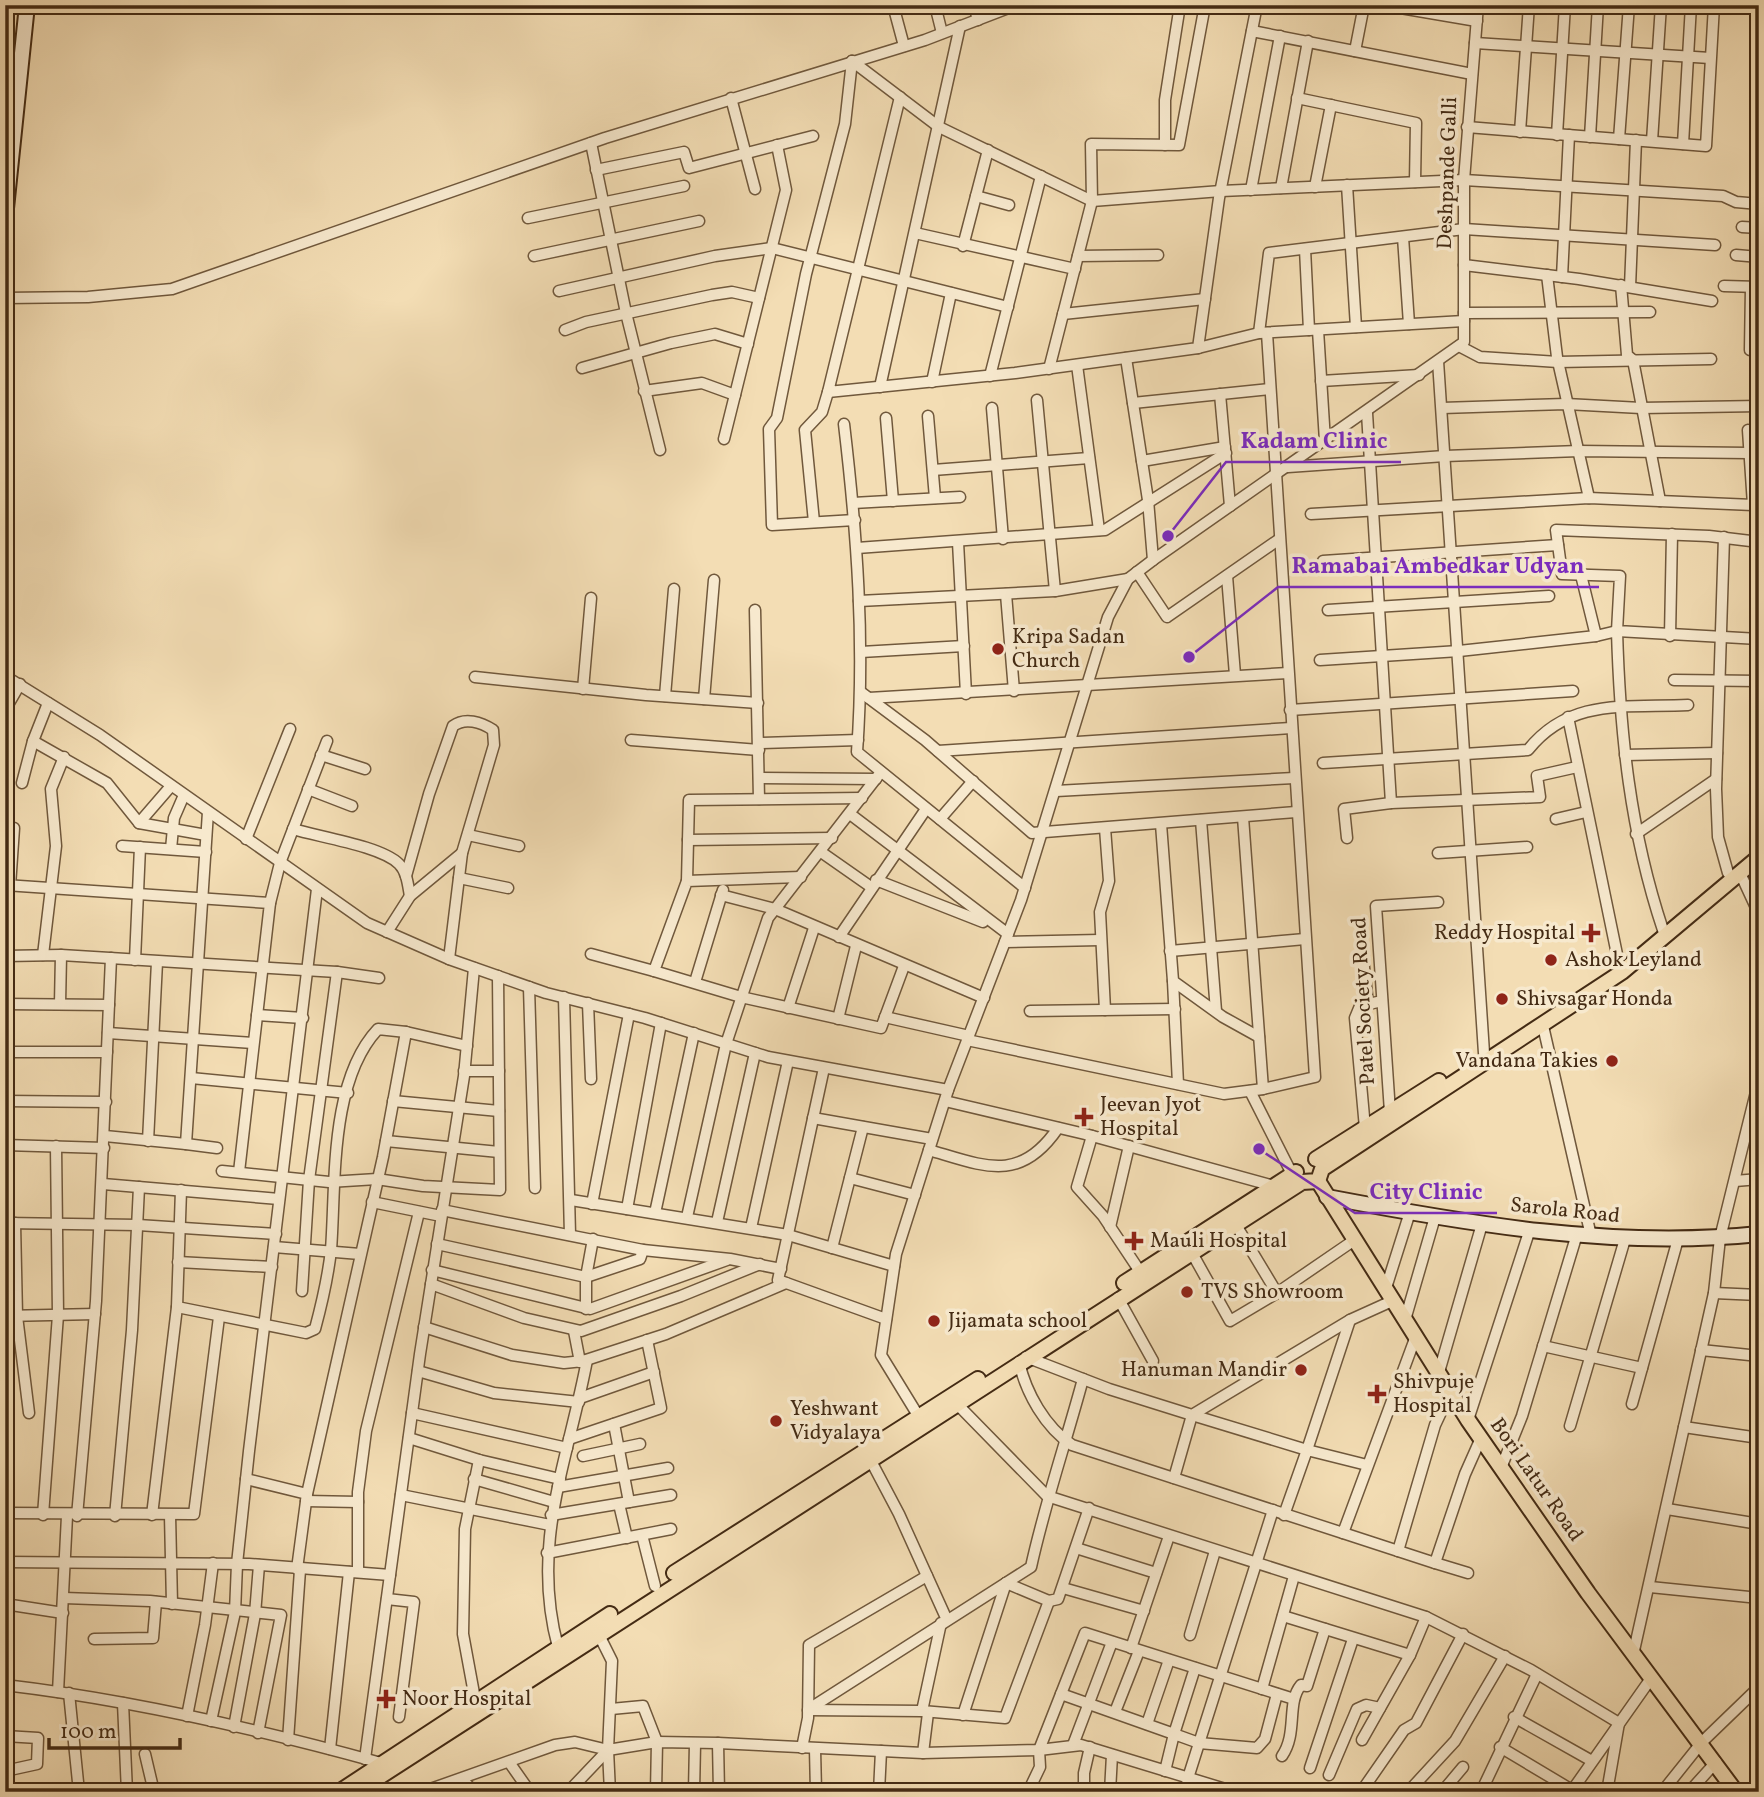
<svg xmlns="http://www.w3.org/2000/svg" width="1764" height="1797" font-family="Vollkorn,serif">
<rect width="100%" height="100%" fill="#f3ddb4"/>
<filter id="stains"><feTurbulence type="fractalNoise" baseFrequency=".00286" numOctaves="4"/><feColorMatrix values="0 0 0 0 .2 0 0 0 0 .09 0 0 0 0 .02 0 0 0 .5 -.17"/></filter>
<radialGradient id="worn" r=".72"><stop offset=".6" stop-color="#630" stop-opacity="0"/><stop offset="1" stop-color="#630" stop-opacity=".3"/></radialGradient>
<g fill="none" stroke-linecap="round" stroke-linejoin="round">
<!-- street casing -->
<g stroke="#70583c" stroke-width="13">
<g id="street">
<polyline points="893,5 904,46"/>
<polyline points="935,5 942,33"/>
<polyline points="974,5 978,20"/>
<polyline points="1383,5 1477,21"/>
<polyline points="1252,31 1472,74"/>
<polyline points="1475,43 1710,58"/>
<polyline points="1355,51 1364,5"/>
<polyline points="852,61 939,127 1092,201 1221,191 1464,180 1723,196 1736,202 1759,204"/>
<polyline points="852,61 845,124 806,274 777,418 769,429 772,525 855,520"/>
<polyline points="900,97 828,392 1015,373 1198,348 1219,198 1257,5"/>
<polyline points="731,98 755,189"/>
<polyline points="1297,98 1416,123 1415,182"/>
<polyline points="1467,127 1706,146 1714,5"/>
<polyline points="1520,132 1529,5"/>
<polyline points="1557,135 1565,5"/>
<polyline points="1590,137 1598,5"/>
<polyline points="1619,139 1629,5"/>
<polyline points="1652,141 1661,5"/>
<polyline points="591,143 626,313 660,450"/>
<polyline points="1683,144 1691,5"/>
<polyline points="1165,145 1165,100 1180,5"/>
<polyline points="596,170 684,152 689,168 813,136"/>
<polyline points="1347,185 1356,327"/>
<polyline points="1315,187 1331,105"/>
<polyline points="1281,188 1308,41"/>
<polyline points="1251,190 1280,36"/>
<polyline points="976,196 1009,205"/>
<polyline points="528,218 684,186"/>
<polyline points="1742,227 1759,228"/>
<polyline points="915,233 1075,269"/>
<polyline points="1403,237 1409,324"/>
<polyline points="963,246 988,150"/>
<polyline points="1305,249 1309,330"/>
<polyline points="1736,255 1759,257"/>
<polyline points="534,256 699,221"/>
<polyline points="1078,256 1158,255"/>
<polyline points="1464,265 1579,279 1712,301"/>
<polyline points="1547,275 1557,357 1589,498"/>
<polyline points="1562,277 1569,135"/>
<polyline points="1621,285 1627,355 1633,360 1660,501"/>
<polyline points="1724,286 1759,287"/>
<polyline points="1630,287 1636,140"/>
<polyline points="559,291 715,256 772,248 1008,307"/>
<polyline points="5,298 88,297 172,289 605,138 925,40 1016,5"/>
<polyline points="1464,313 1650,312"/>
<polyline points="1063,314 1205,299"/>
<polyline points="565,330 586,322 712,295 732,292 759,298"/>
<polyline points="1318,330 1325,441"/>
<polyline points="1259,333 1269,253 1464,229 1715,245"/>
<polyline points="1459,346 1480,357 1558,362 1711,359"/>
<polyline points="1198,348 1259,333 1464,321"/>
<polyline points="1750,350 1751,287"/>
<polyline points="1126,358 1148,500 1153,560"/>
<polyline points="1438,361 1484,1053"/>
<polyline points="1077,365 1099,530"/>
<polyline points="582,368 671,343 715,334 748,344"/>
<polyline points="1049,369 1092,201 1091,144 1179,145 1205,5"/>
<polyline points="990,376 1041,176"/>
<polyline points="1321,381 1419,375"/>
<polyline points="932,382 951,293"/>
<polyline points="880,387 960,26"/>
<polyline points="644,391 702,383 735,395"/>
<polyline points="1220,394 1230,506"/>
<polyline points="1037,400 1055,591"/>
<polyline points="1133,403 1270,389"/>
<polyline points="992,408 1003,539"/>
<polyline points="1442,408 1566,404 1641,408 1759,406"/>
<polyline points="1367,413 1391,803"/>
<polyline points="928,416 935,498"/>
<polyline points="886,418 893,501"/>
<path d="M844,424C857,534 865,642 857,752L1025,888"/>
<polyline points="724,439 786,190 777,145"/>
<polyline points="1142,461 1225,447"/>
<polyline points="1288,467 1445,456 1579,451 1749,453"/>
<polyline points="933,470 1089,458"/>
<polyline points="853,503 960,497"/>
<polyline points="1311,514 1589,498 1753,505 1748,430"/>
<polyline points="814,522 805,430 822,412 828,392"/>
<polyline points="1724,537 1716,789 1718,837 1728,873"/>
<polyline points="958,542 966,694"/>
<polyline points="1759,542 1709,536 1556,530 1562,574 1620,576 1617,631 1759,639"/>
<polyline points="857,548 1105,530 1226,453"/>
<polyline points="1323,561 1558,545"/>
<polyline points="1137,572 1167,617 1278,540"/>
<polyline points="1581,575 1596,636"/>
<polyline points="1227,576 1235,675"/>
<polyline points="1006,594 1014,691"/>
<polyline points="859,601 1055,591 1128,579"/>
<polyline points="755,610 759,799"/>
<polyline points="1328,610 1549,596"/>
<polyline points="1670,636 1672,534"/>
<polyline points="861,652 964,646"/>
<path d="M1320,660L1459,651L1596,636L1617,631C1620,734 1630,831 1663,930"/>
<polyline points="5,676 100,735 367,923 449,959 546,993 645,1018 768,1057 948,1090"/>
<polyline points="475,677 646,695 758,703"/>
<polyline points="1674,680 1759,681"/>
<polyline points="583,689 591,598"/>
<polyline points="862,693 925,740 1032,833 1296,812"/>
<polyline points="665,696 674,589"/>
<polyline points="869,698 1288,673"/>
<polyline points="704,699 714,580"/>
<polyline points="48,703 33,741 107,783 139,823 206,835"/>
<polyline points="5,710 20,684"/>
<polyline points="1290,710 1573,691"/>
<polyline points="1568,717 1619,964"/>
<polyline points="631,740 759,750"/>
<polyline points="759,743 858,740"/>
<polyline points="938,751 1291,728"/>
<polyline points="321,755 365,769"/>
<polyline points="1625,755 1717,753"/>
<path d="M1323,763L1528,750C1570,697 1627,708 1688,705"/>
<polyline points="759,778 876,779"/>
<polyline points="22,783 33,741"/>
<polyline points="308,789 352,806"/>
<polyline points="1056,791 1294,778"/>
<polyline points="850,814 1008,934"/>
<polyline points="1243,817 1263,1089 1315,1077 1267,333"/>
<polyline points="940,819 973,781"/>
<polyline points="1556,819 1586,812"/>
<polyline points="1201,820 1216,1011"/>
<polyline points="139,823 171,786"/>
<polyline points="1161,824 1173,981 1223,1017 1259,1037"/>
<path d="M293,829C319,837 381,846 399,864C407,872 408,885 410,896"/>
<polyline points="1636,834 1716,779"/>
<polyline points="468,835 519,846"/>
<polyline points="1347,838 1344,809 1391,803 1540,797 1537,776 1577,767"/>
<polyline points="246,839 290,729"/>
<polyline points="688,840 832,838"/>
<polyline points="122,846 206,852"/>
<polyline points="171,849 174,818 184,795"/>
<polyline points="821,852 871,887"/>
<polyline points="1438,853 1527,847"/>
<polyline points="1740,873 1759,914"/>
<path d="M406,876L429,794L453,726C465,717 481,722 493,730L494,745L462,853L449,959"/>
<polyline points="801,877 687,881 654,971 741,997 881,1028 904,966"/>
<polyline points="459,878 508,888"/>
<polyline points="876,880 983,922"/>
<polyline points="687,881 689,800 862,798"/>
<polyline points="5,885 270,903 239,1172"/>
<polyline points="10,886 14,828"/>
<polyline points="721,895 775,909 984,998"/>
<polyline points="270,903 280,863 327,741"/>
<polyline points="387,932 410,896 462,853"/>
<polyline points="839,937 926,809"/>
<polyline points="1005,942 1100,940"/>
<polyline points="1362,949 1368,1004"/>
<polyline points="1170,951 1305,939"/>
<polyline points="591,954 654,971"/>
<polyline points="43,955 56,846 51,789 64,757"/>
<polyline points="5,956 61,955 337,972 379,978"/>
<polyline points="135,960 140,847"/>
<polyline points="1173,981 1178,1084"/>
<polyline points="695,982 723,890"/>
<polyline points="529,987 535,1188"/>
<polyline points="564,997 570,1235"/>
<polyline points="588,1003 591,1079"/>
<polyline points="5,1004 109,1005"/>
<polyline points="60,1004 61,955"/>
<polyline points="788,1008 814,928"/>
<polyline points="1105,1010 1100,912 1109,881 1105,828"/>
<polyline points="1030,1011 1175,1009"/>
<polyline points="257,1015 303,1018"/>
<polyline points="885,1017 969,1036"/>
<polyline points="838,1019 856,946"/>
<polyline points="1543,1026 1591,1236"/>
<polyline points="108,1033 253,1043"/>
<polyline points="967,1040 1224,1094 1263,1089"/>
<polyline points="5,1052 107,1052"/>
<polyline points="824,1068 778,1280 886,1319"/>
<polyline points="464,1071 499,1071"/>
<polyline points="191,1078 348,1093"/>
<polyline points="1250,1091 1292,1174"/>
<polyline points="5,1101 106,1102"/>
<polyline points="393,1101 499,1111"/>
<polyline points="945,1101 1085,1134 1274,1186"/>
<polyline points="1390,1112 1376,906 1438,902"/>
<polyline points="813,1118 932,1139"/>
<polyline points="1365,1128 1355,1018 1360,1006 1382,1001"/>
<polyline points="105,1136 186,1144 208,812"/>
<polyline points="1092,1136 1077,1187 1103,1216 1141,1273"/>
<polyline points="148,1141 157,962"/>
<polyline points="386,1141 499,1152"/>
<polyline points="186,1144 217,1148"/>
<polyline points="5,1145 104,1148"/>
<path d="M929,1150C984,1166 1020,1184 1058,1128"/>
<polyline points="222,1171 329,1182 377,1179 423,1186 500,1190 498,976"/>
<polyline points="850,1178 915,1195"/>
<polyline points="1735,1181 1759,1179"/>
<polyline points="103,1184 279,1199"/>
<polyline points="571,1200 788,1235 894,1266"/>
<polyline points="372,1202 441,1216"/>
<polyline points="592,1204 629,1014"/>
<polyline points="627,1209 661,1023"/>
<polyline points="442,1210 643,1250 730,1259 781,1269"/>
<polyline points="655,1213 694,1033"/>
<polyline points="687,1217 726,1044 768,918 881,772"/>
<polyline points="717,1222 755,1053"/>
<polyline points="5,1223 138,1225 276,1234"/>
<polyline points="15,1223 17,1316 29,1413"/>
<polyline points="1236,1225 1277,1293 1353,1241"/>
<polyline points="1110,1227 1129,1146"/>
<polyline points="751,1228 788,1061"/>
<polyline points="437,1244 586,1277 640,1259 643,1250"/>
<polyline points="274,1247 360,1254"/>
<polyline points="832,1248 863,1127"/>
<polyline points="1192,1253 1230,1321 1277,1293"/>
<polyline points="178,1262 272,1267"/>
<polyline points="432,1270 590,1309 727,1260"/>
<polyline points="431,1284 524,1318 581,1331 681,1296 760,1264"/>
<polyline points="302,1291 309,1180 337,972"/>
<polyline points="1385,1291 1410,1212"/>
<polyline points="1714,1293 1759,1295"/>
<polyline points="1118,1298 1153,1361"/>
<path d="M177,1307L306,1333L315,1329C322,1303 328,1277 331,1250C336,1184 329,1081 378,1029L406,1032"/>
<polyline points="586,1309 586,1277 593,1239"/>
<polyline points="5,1316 95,1314"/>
<polyline points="1405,1320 1435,1217"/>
<polyline points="424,1327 512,1355 564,1363 583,1361 666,1334 786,1283"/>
<polyline points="574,1331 580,1362"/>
<polyline points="1543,1346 1642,1368"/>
<polyline points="1701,1350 1759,1356"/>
<polyline points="1026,1357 1109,1389 1192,1415 1350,1320 1392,1301"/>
<path d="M1019,1362C1026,1393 1045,1427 1072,1445L1343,1533L1416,1336"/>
<polyline points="418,1371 494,1393 579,1402"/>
<polyline points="1439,1372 1482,1224"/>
<polyline points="580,1398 654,1372"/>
<polyline points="957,1404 1047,1496 1426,1617 1531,1670 1619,1723 1607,1792"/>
<polyline points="1632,1404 1678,1239"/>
<polyline points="412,1413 567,1448"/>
<polyline points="919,1417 881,1355 896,1254 948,1090 1021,900 1108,617 1128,579 1153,560 1464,342 1464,180 1478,5"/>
<polyline points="1468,1420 1530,1229"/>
<polyline points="614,1424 629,1502"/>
<polyline points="1570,1426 1625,1239"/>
<polyline points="1684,1427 1759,1438"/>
<polyline points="409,1438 479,1460 560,1479"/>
<polyline points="569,1439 661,1408 647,1340"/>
<polyline points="583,1456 640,1444"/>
<polyline points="871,1461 899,1514 947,1620"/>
<polyline points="1501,1468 1522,1416 1577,1234"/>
<polyline points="5,1469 8,1389"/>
<polyline points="1174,1478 1192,1415 1307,1450 1350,1320"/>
<polyline points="246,1479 307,1494"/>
<polyline points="474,1479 554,1502"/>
<polyline points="558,1487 668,1468"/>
<polyline points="401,1495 550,1525"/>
<polyline points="306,1501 358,1502"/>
<polyline points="619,1504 627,1538"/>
<polyline points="1667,1509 1759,1524"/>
<polyline points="5,1513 194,1514 219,1317"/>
<polyline points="43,1515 58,1315 56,1146"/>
<polyline points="152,1515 177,1307 181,1190"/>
<polyline points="170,1515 172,1604"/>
<polyline points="551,1515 671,1495"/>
<polyline points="1284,1515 1307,1450 1367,1465"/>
<polyline points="77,1516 96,1301 111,958"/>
<polyline points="115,1516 132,1330 139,1187"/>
<polyline points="1343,1533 1435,1563 1465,1474 1481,1438"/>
<polyline points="642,1535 655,1586"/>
<polyline points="1076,1548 1156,1573"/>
<polyline points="1398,1551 1435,1425 1451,1391"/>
<polyline points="547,1553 671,1529"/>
<polyline points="5,1562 249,1564 390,1575"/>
<polyline points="1435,1563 1468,1573"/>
<polyline points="297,1569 307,1494 383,1157 406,1032 467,1046"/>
<polyline points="358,1572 358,1492 366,1431 419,1212"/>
<polyline points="1650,1587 1759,1598"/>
<polyline points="1063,1588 1144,1611"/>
<polyline points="64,1598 150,1601 281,1615 258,1733"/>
<polyline points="387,1599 414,1602 399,1717"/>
<polyline points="1049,1601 1058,1599 1089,1508"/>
<polyline points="5,1604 63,1613"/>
<polyline points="1283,1616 1410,1655"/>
<polyline points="597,1631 612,1661 608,1750 610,1792"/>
<polyline points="1190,1635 1215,1551"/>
<polyline points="94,1639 153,1638 156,1602"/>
<path d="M558,1647C530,1544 568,1461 587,1360"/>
<polyline points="1131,1648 1169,1536"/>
<polyline points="1633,1655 1714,1293 1720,1238 1759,1080"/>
<path d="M5,1685C132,1700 258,1729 381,1763"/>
<polyline points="1262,1689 1294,1576"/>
<polyline points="58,1692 67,1516"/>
<polyline points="69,1693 79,1792"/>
<polyline points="1061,1694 1174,1734 1195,1668"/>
<polyline points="475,1699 463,1634 465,1529 479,1460"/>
<polyline points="123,1703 127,1792"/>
<polyline points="611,1709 643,1706 657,1742 656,1792"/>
<polyline points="809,1709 1006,1583"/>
<path d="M808,1710L922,1711L1005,1718L1049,1601L1006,1583L1031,1567C1045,1503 1066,1442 1083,1379"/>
<polyline points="922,1711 941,1623"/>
<polyline points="1115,1712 1139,1651"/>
<polyline points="963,1715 1006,1583"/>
<polyline points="187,1716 205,1625 213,1563"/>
<polyline points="1514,1717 1592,1761"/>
<polyline points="211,1721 235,1612 237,1564 249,1451 317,889"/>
<polyline points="1147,1724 1169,1660"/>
<polyline points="234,1727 255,1614 259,1565"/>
<polyline points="5,1736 38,1738 37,1764 5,1771"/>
<polyline points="288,1740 300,1570"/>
<polyline points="1362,1740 1410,1655 1426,1617"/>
<polyline points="718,1743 719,1792"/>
<polyline points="1073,1745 1112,1642"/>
<polyline points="1500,1747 1572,1790"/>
<polyline points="802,1748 808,1718 809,1645 927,1576"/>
<polyline points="330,1749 349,1572"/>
<polyline points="815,1749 816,1792"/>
<polyline points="923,1753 928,1713"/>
<polyline points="145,1754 154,1792"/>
<path d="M1282,1756C1298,1733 1286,1703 1301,1685L1307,1686L1325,1629"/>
<polyline points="365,1759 420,1354 464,1076 474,968"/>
<polyline points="509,1762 530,1792"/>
<polyline points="1310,1768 1353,1639"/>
<polyline points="1165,1771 1174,1734 1199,1743 1257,1748 1265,1739 1277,1694"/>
<polyline points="1329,1775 1357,1709 1366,1705 1380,1708"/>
<polyline points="462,1779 474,1792"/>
<polyline points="422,1792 555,1745 575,1742 608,1750 657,1742 718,1743 923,1753 1039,1750 1081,1745 1235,1792"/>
<polyline points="568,1792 608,1750"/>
<polyline points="694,1792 695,1744"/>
<polyline points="879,1792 881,1751"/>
<polyline points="1028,1792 1040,1767 1039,1750 1085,1633 1294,1699"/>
<polyline points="1084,1792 1084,1773 1090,1747"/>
<polyline points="1110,1792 1112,1755"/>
<polyline points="1186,1792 1188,1778 1273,1510"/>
<polyline points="1361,1792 1404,1730 1416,1723 1463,1634"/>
<polyline points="1408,1792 1455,1741 1505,1656"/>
<polyline points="1442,1792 1463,1767"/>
<polyline points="1481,1792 1537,1674"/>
<polyline points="1571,1792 1652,1677"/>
<polyline points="1662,1792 1702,1742 1759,1687"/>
<polyline points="1689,1792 1716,1762"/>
</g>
</g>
<!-- secondary casing -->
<g stroke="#442b14" stroke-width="18">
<g id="secondary">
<polyline points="5,218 27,5"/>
<path d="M1327,1197C1469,1224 1614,1249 1759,1234"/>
</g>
</g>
<!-- primary casing -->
<g stroke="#442b14" stroke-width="18">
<g id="primary">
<polyline points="1316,1159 1439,1081"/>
<polyline points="1318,1181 1468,1420 1588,1593 1736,1792"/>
<polyline points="1124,1283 1296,1172"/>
<polyline points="674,1573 978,1379"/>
<polyline points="339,1792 610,1614"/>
<polyline points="356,1792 1302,1182 1318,1181 1322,1169 1622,972 1759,857"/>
</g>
</g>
<!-- street -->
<use href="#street" stroke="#f7e9ce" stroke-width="10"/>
<!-- secondary -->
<use href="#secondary" stroke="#f7e9ce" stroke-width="14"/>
<!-- primary -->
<use href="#primary" stroke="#f3ddb4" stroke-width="14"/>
</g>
<!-- markers -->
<g fill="#8f2418" stroke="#f7e9ce" stroke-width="2.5">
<circle cx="998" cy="649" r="7"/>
<path d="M1587.5 922.5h7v7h7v7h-7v7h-7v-7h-7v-7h7z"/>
<circle cx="1551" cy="960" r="7"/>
<circle cx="1502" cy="999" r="7"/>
<circle cx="1612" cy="1061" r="7"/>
<path d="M1080.5 1106.5h7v7h7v7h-7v7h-7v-7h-7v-7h7z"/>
<path d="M1130.5 1230.5h7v7h7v7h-7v7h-7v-7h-7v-7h7z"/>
<circle cx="1187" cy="1292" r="7"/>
<circle cx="934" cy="1321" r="7"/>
<circle cx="1301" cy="1370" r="7"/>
<path d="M1373.5 1383.5h7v7h7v7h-7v7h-7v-7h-7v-7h7z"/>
<circle cx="776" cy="1421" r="7"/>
<path d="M382.5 1688.5h7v7h7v7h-7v7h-7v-7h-7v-7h7z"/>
</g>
<g text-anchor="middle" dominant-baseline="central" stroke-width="7" stroke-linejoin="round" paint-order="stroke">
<!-- street labels -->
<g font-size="21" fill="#442b14" stroke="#f7e9ce">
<text transform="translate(1448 173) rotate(-88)">Deshpande Galli</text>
<text transform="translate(1364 1001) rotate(-93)">Patel Society Road</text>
<text transform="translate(1565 1211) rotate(6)">Sarola Road</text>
<text transform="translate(1536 1480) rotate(55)">Bori Latur Road</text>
</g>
<!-- poi labels -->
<g font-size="21" fill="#442b14" stroke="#f7e9ce" text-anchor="start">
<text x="1012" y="637">Kripa Sadan<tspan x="1012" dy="24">Church</tspan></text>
<text x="1575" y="933" text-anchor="end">Reddy Hospital</text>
<text x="1565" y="960">Ashok Leyland</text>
<text x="1516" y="999">Shivsagar Honda</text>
<text x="1598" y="1061" text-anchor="end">Vandana Takies</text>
<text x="1100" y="1105">Jeevan Jyot<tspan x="1100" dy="24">Hospital</tspan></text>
<text x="1150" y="1241">Mauli Hospital</text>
<text x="1201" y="1292">TVS Showroom</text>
<text x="948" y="1321">Jijamata school</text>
<text x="1287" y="1370" text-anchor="end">Hanuman Mandir</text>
<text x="1393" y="1382">Shivpuje<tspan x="1393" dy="24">Hospital</tspan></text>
<text x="790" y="1409">Yeshwant<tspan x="790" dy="24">Vidyalaya</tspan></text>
<text x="402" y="1699">Noor Hospital</text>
</g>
</g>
<!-- callouts -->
<path fill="none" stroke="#7b2cbf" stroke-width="2.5" d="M1168 536L1226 462H1401M1189 657L1278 587H1599M1259 1149L1355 1213H1497"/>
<g fill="#7b2cbf" stroke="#f7e9ce" stroke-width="2.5">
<circle cx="1168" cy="536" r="7"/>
<circle cx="1189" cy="657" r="7"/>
<circle cx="1259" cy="1149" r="7"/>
</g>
<g font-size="23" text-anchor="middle" font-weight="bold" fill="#7b2cbf" stroke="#f7e9ce" stroke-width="7" stroke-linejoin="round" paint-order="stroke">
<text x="1314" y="448">Kadam Clinic</text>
<text x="1438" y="573">Ramabai Ambedkar Udyan</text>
<text x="1426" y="1199">City Clinic</text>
</g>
<!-- margin -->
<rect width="1764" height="1797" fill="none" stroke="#f3ddb4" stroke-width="28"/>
<rect x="7" y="7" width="1750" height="1783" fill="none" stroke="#442b14" stroke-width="3.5"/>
<rect x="14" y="14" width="1736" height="1769" fill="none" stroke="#442b14" stroke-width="2"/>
<!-- scale -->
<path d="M49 1738v10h131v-10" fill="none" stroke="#442b14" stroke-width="3.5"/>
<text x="60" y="1738" font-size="21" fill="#442b14" stroke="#f7e9ce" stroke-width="5" paint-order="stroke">100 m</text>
<rect width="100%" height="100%" filter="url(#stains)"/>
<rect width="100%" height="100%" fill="url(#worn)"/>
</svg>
